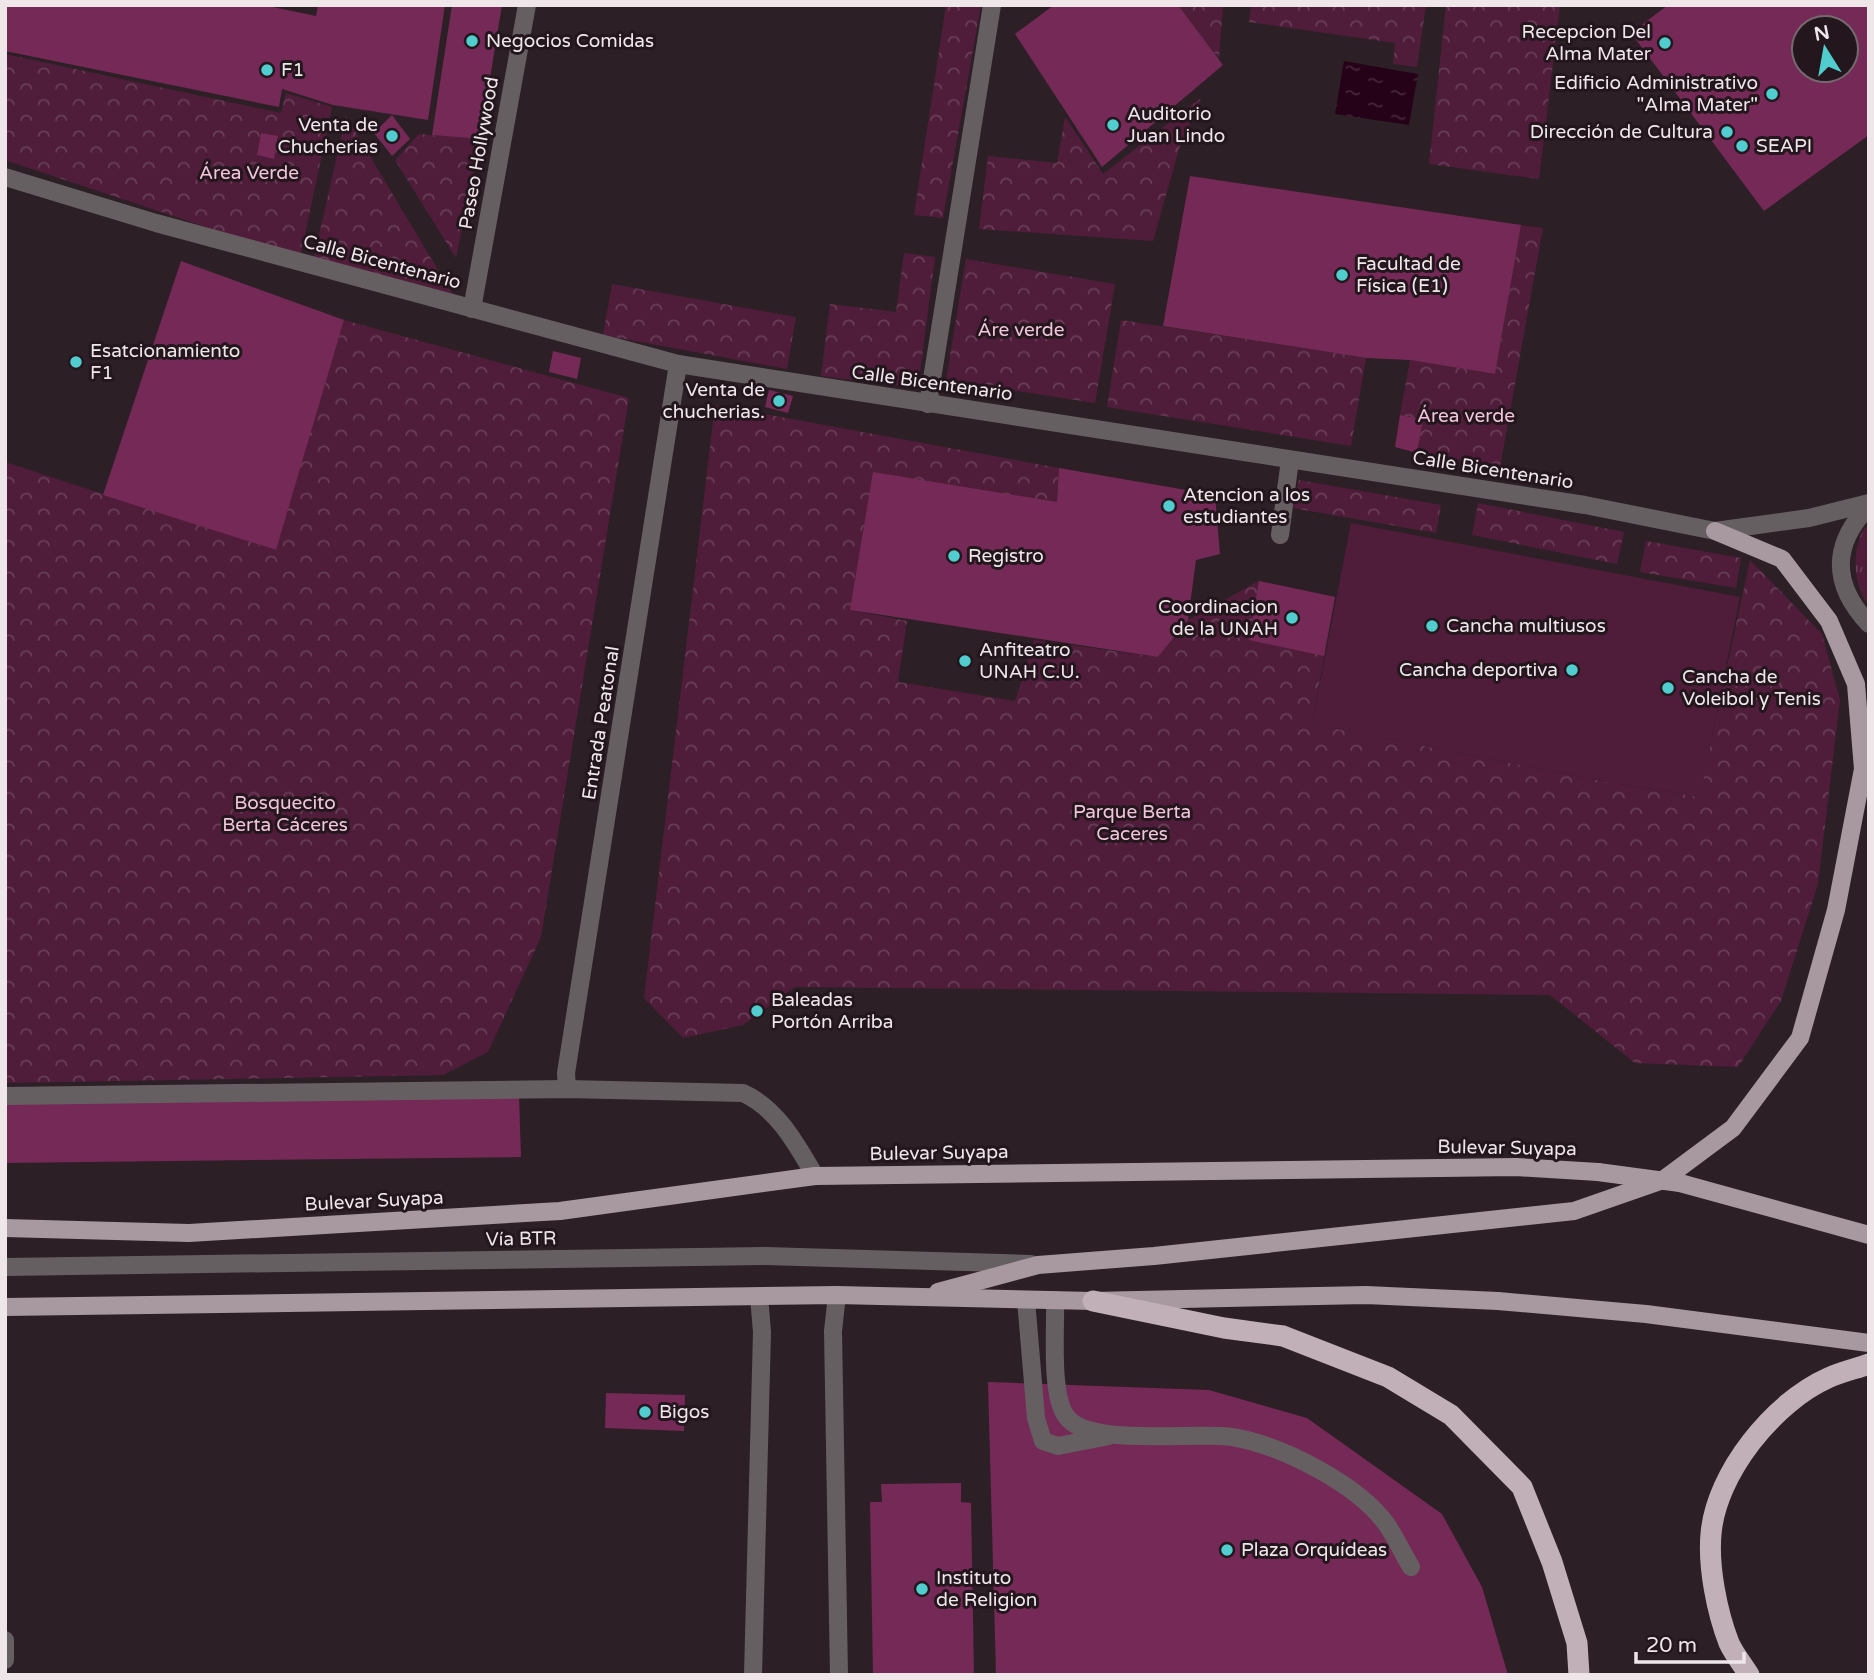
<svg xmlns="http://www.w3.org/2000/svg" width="1874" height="1680" font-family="'Varela Round',sans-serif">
<defs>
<pattern id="grass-tufts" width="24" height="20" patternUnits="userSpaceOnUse" patternTransform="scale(1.75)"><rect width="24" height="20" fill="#4f1d3a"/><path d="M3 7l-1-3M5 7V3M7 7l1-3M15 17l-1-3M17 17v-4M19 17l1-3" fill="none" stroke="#693e57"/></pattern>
<pattern id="forest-crowns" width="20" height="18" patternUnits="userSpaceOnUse" patternTransform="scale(1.75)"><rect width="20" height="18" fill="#4f1d3a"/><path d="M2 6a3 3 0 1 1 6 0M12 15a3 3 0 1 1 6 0" fill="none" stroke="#693e57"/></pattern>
<pattern id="water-ripples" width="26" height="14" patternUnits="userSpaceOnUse" patternTransform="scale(1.75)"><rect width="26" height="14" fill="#260218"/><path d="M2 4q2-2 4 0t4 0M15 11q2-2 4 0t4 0" fill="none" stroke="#46273a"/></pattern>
</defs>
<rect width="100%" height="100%" fill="#2d1f26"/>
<!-- grass -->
<path fill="url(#grass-tufts)" d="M1869,524V605C1852,587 1850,540 1869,524Z"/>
<!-- forest -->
<g fill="url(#forest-crowns)">
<polygon points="946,5 981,5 943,218 914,215"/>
<polygon points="1178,5 1223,5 1219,59"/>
<polygon points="1251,5 1426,5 1417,67 1393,64 1395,43 1249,22"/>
<polygon points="1446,5 1560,5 1539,179 1429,164"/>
<polygon points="5,54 281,113 286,93 332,107 300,258 5,160"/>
<polygon points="1201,98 1179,149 1153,241 979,229 988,156 1057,163 1065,117 1103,174"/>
<polygon points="346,116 453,295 314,257"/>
<polygon points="419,134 480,139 456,258 395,160"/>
<polygon points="1521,225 1543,228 1500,467 1417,453 1422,419 1400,415 1410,360 1495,374"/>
<polygon points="904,253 935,257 918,388 821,376 830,304 896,312"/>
<polygon points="966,259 1115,284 1095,403 946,380"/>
<polygon points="612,284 796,317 787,369 603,335"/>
<polygon points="344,320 629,398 541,937 488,1052 443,1075 5,1083 5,462 275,550"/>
<polygon points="1121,320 1366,358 1351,446 1107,407"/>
<polygon points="715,405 1059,468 1057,502 850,610 907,621 898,682 1015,701 1034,640 1158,657 1188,620 1259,581 1335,597 1312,724 1597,780 1699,797 1750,560 1822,634 1840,700 1818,884 1781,1001 1738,1067 1635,1063 1550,995 795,987 743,1025 683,1038 644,998"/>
<polygon points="1299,480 1441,505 1436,533 1293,508"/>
<polygon points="1478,503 1624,532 1617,564 1472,535"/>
<polygon points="1646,541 1741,558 1736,588 1640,572"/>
</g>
<!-- pitch -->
<polygon fill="#4f1d3a" points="1351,523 1740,597 1700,797 1597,780 1312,724"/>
<!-- water -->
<polygon fill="url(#water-ripples)" points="1344,61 1418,74 1409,125 1335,114"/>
<!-- building -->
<g fill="#752956" fill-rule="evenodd">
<polygon points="5,5 263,5 316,16 318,5 445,5 428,120 333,105 282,89 279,107 5,51"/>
<polygon points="452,5 502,5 480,139 432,135"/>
<polygon points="1054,5 1178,5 1223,65 1102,167 1015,34"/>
<path d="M1668,5H1869V135L1764,211L1631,33ZM1804,28H1846V70H1804Z"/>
<polygon points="392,115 410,139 392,156 374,133"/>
<polygon points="261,133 278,136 274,159 257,155"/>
<polygon points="1190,176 1521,225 1495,374 1410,360 1366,358 1163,326"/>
<polygon points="181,261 344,320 276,550 103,495"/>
<polygon points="553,351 581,358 577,379 549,372"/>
<polygon points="769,390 793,396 788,413 765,407"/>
<polygon points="1400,415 1423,419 1417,453 1395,447"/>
<polygon points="1059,468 1215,495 1220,554 1196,560 1188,620 1158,657 850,610 873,472 1057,502"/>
<polygon points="1259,581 1335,597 1324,656 1249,640"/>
<polygon points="519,1096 521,1157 5,1163 5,1102"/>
<polygon points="988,1382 1209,1390 1307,1418 1442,1514 1482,1587 1508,1675 996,1675"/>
<polygon points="606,1393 685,1395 684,1431 605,1428"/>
<polygon points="961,1483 961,1502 971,1503 974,1675 873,1675 870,1502 882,1502 881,1484"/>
</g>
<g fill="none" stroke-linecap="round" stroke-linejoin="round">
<!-- lane -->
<g stroke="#665f62" stroke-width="18">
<polyline points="5,177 156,223 678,364 1585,505 1715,531 1809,518 1869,503"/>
<path d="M1869,506C1831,545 1832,585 1869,624"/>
<path d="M5,1096L567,1089L743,1093C777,1108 797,1145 815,1176"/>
<polyline points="5,1267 766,1256 1031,1264"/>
<polyline points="837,1295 833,1331 839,1675"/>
<polyline points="1026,1300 1036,1418 1043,1441 1058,1446 1109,1436"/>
<path d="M1055,1300C1056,1329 1050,1394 1066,1416C1087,1448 1195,1431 1232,1437C1281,1445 1358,1484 1387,1525C1396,1538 1403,1554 1411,1567"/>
<polyline points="5,1640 5,1660"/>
<polyline points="753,1675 762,1332 759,1296"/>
</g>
<!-- street -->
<g stroke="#665f62" stroke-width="18">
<polyline points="472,309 527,5"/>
<polyline points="928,404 992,5"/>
<polyline points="1280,535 1290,460"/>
<polyline points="567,1089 566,1073 678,364"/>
</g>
<!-- primary -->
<g stroke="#a899a0" stroke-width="18">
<polyline points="1715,531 1782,559 1829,621 1856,684 1863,769"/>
<polyline points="1680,1183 1869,1235"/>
<polyline points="5,1228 189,1233 560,1211 815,1176 1516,1167 1598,1172"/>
<polyline points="938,1292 1038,1265 1154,1256 1574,1211 1663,1180 1733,1128 1800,1038 1836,910 1863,769 1869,758"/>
<polyline points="5,1307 837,1295 1093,1301 1366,1295 1498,1301 1646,1314 1869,1343"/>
</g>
<!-- highway -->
<g stroke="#c2b0b9" stroke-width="21">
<polyline points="1093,1301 1224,1328 1283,1336 1388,1377 1451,1415 1522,1487 1552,1562 1577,1643 1579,1675"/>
<path d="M1749,1675C1743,1665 1734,1654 1729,1643C1717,1612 1708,1567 1711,1534C1716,1473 1774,1402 1828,1378C1841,1372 1855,1369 1869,1364"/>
</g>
<!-- primary-bridge -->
<polyline stroke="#a899a0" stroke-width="18" points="1598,1172 1680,1183"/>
</g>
<!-- markers -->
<g fill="#52cdcf" stroke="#23161d" stroke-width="2.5">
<circle cx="472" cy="41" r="7"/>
<circle cx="1665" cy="43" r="7"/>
<circle cx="267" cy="70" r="7"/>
<circle cx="1772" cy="94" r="7"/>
<circle cx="1113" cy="125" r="7"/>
<circle cx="1727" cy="132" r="7"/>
<circle cx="392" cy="136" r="7"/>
<circle cx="1742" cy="146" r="7"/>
<circle cx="1342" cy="275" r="7"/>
<circle cx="76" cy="362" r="7"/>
<circle cx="779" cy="401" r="7"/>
<circle cx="1169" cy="506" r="7"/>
<circle cx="954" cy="556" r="7"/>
<circle cx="1292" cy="618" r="7"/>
<circle cx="1432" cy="626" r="7"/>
<circle cx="965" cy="661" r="7"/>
<circle cx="1572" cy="670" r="7"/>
<circle cx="1668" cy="688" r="7"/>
<circle cx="757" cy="1011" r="7"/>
<circle cx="645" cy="1412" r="7"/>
<circle cx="1227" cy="1550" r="7"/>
<circle cx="922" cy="1589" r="7"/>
</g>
<g text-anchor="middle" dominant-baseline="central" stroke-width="6" stroke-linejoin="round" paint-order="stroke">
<!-- poi labels -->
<g font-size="19" fill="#efe6ea" stroke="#23161d" text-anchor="start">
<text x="1651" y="32" text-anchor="end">Recepcion Del<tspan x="1651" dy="22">Alma Mater</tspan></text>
<text x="486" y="41">Negocios Comidas</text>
<text x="281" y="70">F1</text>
<text x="1758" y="83" text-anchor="end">Edificio Administrativo<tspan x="1758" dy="22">"Alma Mater"</tspan></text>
<text x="1127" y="114">Auditorio<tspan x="1127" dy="22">Juan Lindo</tspan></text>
<text x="378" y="125" text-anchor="end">Venta de<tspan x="378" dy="22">Chucherias</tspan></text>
<text x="1713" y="132" text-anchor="end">Dirección de Cultura</text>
<text x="1756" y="146">SEAPI</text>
<text x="1356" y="264">Facultad de<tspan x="1356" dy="22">Física (E1)</tspan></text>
<text x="90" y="351">Esatcionamiento<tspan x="90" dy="22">F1</tspan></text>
<text x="765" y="390" text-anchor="end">Venta de<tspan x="765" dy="22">chucherias.</tspan></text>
<text x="1183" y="495">Atencion a los<tspan x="1183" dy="22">estudiantes</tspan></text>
<text x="968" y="556">Registro</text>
<text x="1278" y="607" text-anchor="end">Coordinacion<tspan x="1278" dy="22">de la UNAH</tspan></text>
<text x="1446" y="626">Cancha multiusos</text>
<text x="979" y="650">Anfiteatro<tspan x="979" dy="22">UNAH C.U.</tspan></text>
<text x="1558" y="670" text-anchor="end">Cancha deportiva</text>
<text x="1682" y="677">Cancha de<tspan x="1682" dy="22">Voleibol y Tenis</tspan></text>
<text x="771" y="1000">Baleadas<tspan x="771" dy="22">Portón Arriba</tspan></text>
<text x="659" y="1412">Bigos</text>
<text x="1241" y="1550">Plaza Orquídeas</text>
<text x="936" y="1578">Instituto<tspan x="936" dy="22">de Religion</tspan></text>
</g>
<!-- street labels -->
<g font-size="19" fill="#efe6ea" stroke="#23161d">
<text transform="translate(479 153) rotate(-80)">Paseo Hollywood</text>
<text transform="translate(382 262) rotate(15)">Calle Bicentenario</text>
<text transform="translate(932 383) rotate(8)">Calle Bicentenario</text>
<text transform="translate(1493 470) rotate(9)">Calle Bicentenario</text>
<text transform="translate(601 723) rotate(-81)">Entrada Peatonal</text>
<text transform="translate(1507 1148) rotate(1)">Bulevar Suyapa</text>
<text transform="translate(939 1153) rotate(-1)">Bulevar Suyapa</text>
<text transform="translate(374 1201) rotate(-3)">Bulevar Suyapa</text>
<text transform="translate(521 1239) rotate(-1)">Vía BTR</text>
</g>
<!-- park labels -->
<g font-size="19" fill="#f2c4db" stroke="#23161d">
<text x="249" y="173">Área Verde</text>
<text x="1021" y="330">Áre verde</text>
<text x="1466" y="416">Área verde</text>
<text x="285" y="803">Bosquecito<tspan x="285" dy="22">Berta Cáceres</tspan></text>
<text x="1132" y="812">Parque Berta<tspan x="1132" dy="22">Caceres</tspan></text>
</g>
</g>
<!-- border -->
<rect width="1874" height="1680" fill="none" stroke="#efe6ea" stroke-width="14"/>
<!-- north arrow -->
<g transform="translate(1825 49) rotate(349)"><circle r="33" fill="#23161d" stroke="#75696f" stroke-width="2"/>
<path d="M0-5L12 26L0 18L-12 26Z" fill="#52cdcf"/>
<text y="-10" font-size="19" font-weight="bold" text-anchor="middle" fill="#efe6ea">N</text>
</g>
<!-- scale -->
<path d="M1636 1652v10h108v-10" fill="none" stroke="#efe6ea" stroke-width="3.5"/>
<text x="1646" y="1652" font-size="21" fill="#efe6ea" stroke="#23161d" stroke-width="5" paint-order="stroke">20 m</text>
</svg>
